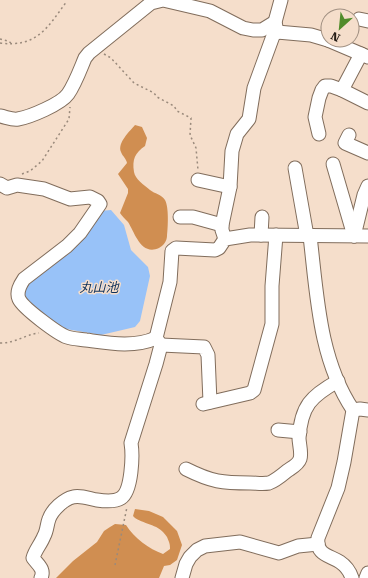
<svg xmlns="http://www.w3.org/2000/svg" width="368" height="578" font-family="'Roboto Serif','Noto Sans JP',serif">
<rect width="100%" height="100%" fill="#f5decb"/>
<!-- forest -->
<g fill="#d08e51">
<path d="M135,125L142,127L147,138L145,146C135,153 132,159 134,172C135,179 144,185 150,190C155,194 161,194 165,200C169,207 168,227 167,236C167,241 163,246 159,248C141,256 135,233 128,222C125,219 122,216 120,213L128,193V189L118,174L127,163C126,158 123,157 121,152C117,143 130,131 135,125Z"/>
<path d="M135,509L149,511L163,517L177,531L182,545L177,560L170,565L164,566L159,578H56L73,561L97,542L104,531L110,527L115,524L126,525C134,538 149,549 163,554L170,549C170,543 169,542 167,537C159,524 146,525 135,518L133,516Z"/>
</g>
<!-- water -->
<polygon fill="#98c2f8" points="111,210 124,225 131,250 148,267 150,276 140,321 135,327 101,335 66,329 26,304 21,292 27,283 100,211"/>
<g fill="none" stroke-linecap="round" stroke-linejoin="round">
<!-- minor casing -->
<g stroke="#816d5c" stroke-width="15">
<g id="minor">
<polyline points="359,19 368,21"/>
<polyline points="277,32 311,35 328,40"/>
<polyline points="328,40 368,57"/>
<polyline points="361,54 342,90 368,103"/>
<path d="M0,116C6,117 12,120 18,119C30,117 61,104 68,94C75,84 80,70 85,58L89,53L151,3L163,0L210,11L243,28L253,30H262L275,22"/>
<polyline points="319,134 315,117 319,98 322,90 325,86 331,86 342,90"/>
<polyline points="349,135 345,143 368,153"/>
<polyline points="333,164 354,236"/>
<polyline points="295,168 307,236"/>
<polyline points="198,180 230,187"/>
<path d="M0,184L7,188L17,185L44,189L70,199L90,197L98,201L100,204L80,233L67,246L24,279C20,285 16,292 19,299C23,308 58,334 67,337C73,339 80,339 86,340C108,343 134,348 156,338"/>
<polyline points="180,217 193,217 222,225"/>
<polyline points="261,235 262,217"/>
<path d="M310,236C317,295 319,359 353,410L344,462L338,488L318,538C316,555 329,555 340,562C346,566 350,572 352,578"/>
<polyline points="354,236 364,195 368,186"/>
<polyline points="225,239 222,230 222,225 230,187 232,151 237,134 249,119 254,88 273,36 277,32 275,22 281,0"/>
<polyline points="161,345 204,347 208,355 210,402"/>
<polyline points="203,404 250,393 254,390 272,324 272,286 276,235"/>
<polyline points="353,410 360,409 368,410"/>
<polyline points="278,430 300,432"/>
<path d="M186,469C212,482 222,483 250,483C256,483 263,484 269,483C275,481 281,476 287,471C291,468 298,465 300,459C302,453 299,444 299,438C301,406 311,396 338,381"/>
<path d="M41,578C45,569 38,565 33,558C35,550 41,544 44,536C47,531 47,524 49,519C52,510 64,499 73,497C81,495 90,499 97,500C104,501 115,502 121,498C132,491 133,455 131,443L156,364L161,345L156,338L170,282L172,251L176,248L215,250L219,248L225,239L250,235L368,236"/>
<polyline points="182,578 186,564 190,557 197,550 205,546 240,542 279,553 298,546 318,544"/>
<polyline points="366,578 368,573"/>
</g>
</g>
<!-- path -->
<g stroke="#9a8a7c" stroke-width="1.5" stroke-dasharray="2 3" stroke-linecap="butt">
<polyline points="0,39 8,41 11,43"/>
<path d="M0,43C37,48 48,27 67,1"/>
<polyline points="104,54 111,58 134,83 154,93 157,97 174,106 177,111 191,118 190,135 196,148 198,170"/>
<polyline points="22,174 30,171 42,161 69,119 70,107"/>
<path d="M0,343C16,343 24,335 39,333"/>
<polyline points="115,565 127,507"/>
</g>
<!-- minor -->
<use href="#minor" stroke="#fff" stroke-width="13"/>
</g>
<g text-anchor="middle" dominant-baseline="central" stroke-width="3" stroke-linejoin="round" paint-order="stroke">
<!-- water labels -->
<g font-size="13" font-style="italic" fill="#0d305a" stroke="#f5decb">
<text x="99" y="287">丸山池</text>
</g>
</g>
<!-- north arrow -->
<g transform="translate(340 28) rotate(207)"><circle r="19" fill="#f5decb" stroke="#a19082"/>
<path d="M0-3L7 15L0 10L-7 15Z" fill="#518c2b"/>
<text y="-6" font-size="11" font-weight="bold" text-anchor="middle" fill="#241c15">N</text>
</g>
</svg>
